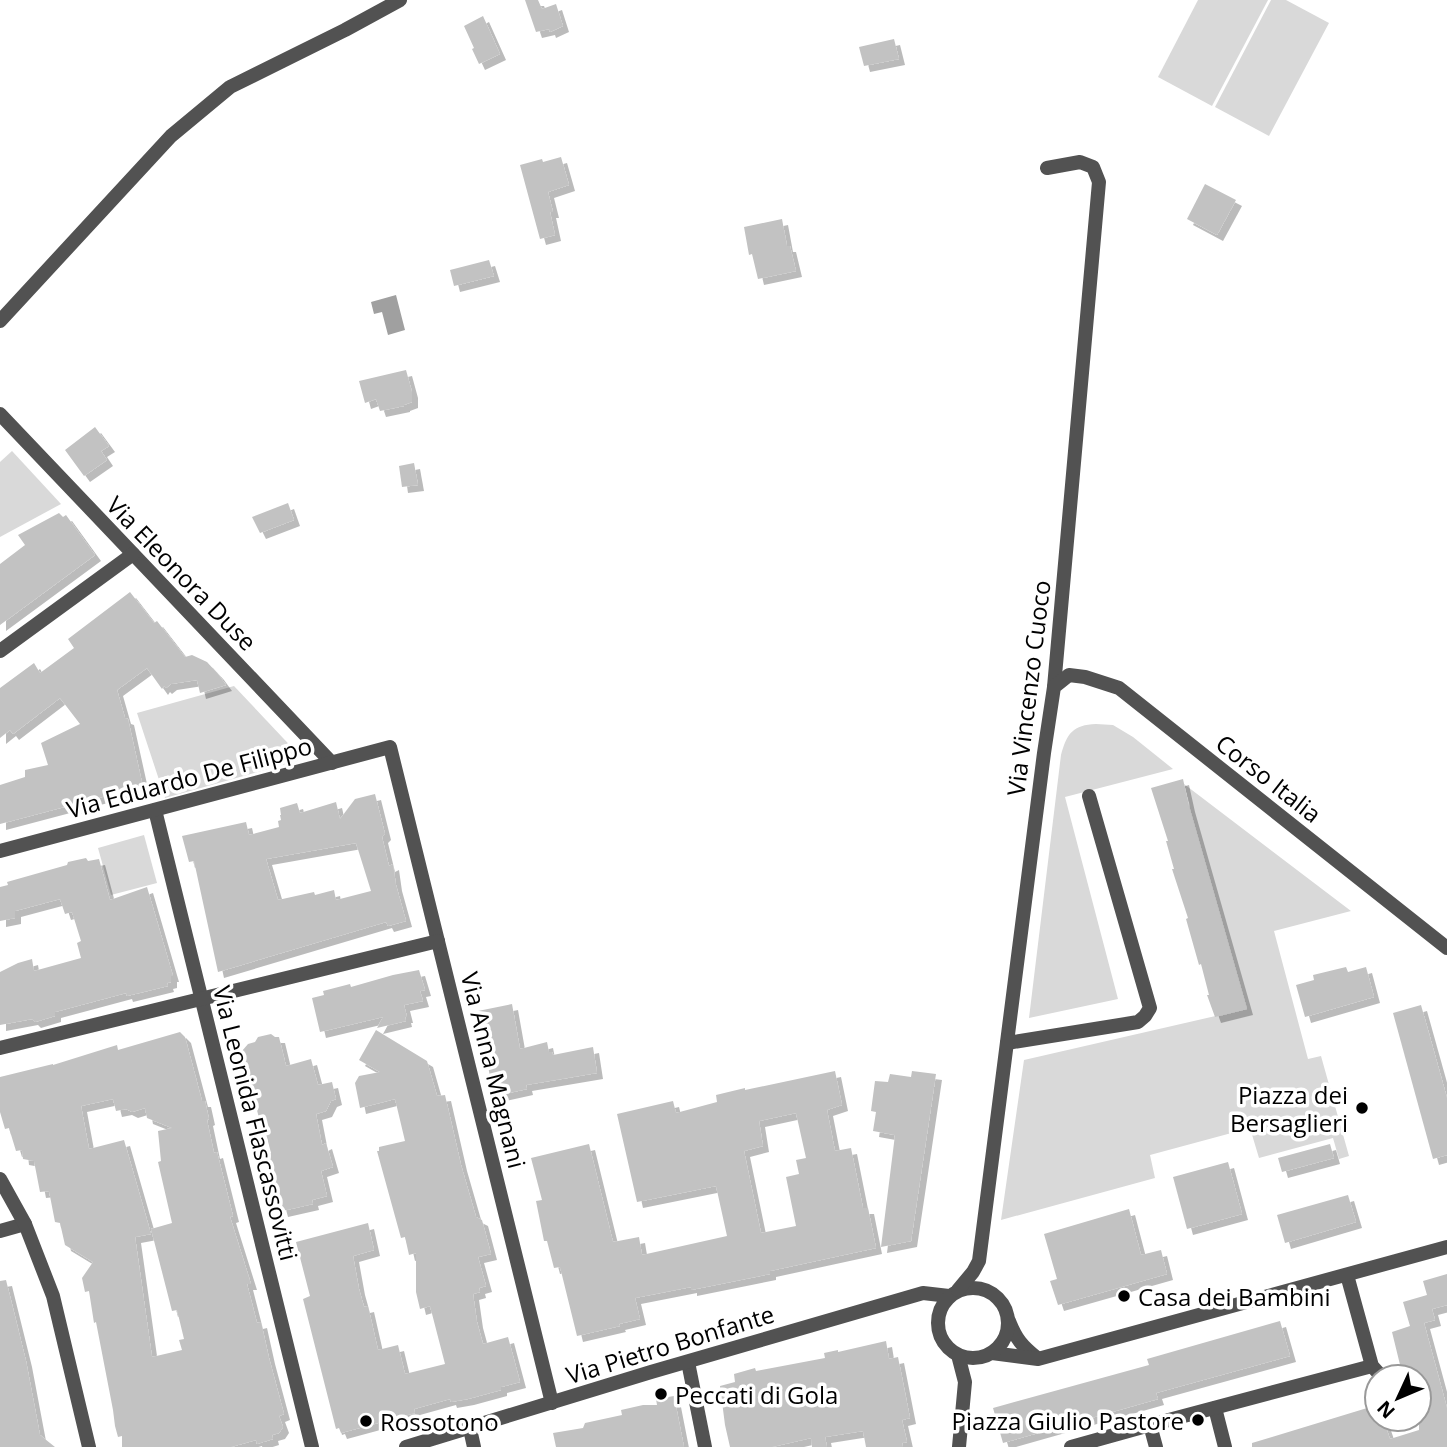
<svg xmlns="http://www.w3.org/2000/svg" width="1447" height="1447" font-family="'Open Sans',sans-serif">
<defs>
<filter id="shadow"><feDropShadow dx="6" dy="6" stdDeviation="0" flood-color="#0004"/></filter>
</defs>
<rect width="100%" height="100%" fill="#fff"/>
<!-- green -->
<g fill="#d9d9d9">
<polygon points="1198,0 1268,0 1212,106 1158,77"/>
<polygon points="1271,0 1286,0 1329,23 1269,136 1215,107"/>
<polygon points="12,451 61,504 0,537 0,462"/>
<polygon points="234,686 300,756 297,761 165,798 137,713"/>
<path d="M1096,724L1113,725L1133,737L1173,769L1065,797L1118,999L1029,1018L1061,755C1067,733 1073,725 1096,724Z"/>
<polygon points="1184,784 1351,911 1274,931 1308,1059 1321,1056 1349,1156 1339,1159 1333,1138 1259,1158 1250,1128 1150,1155 1155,1178 1001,1220 1024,1060 1246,1009 1195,829 1186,807 1190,806"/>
<polygon points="144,835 157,883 111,895 98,848"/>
</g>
<!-- water -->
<polygon fill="#a0a0a0" points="396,295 405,330 388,335 382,312 374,314 371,302"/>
<!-- building -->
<g fill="#c2c2c2" fill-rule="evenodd" filter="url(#shadow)">
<polygon points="525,0 538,0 542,9 556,4 563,26 550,32 549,29 536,32"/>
<polygon points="483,16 500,54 479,64 472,49 474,48 464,26"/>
<polygon points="894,39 899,59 864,66 859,47"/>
<polygon points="561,157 569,185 548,192 553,212 550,212 555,235 540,239 520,165 542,159 543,162"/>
<polygon points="1205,184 1236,200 1217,235 1187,219"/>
<polygon points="782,219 787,246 790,246 796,271 758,279 752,254 749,255 744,227"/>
<polygon points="489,260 494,276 454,286 450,270"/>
<polygon points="406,370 412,392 412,402 404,405 404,406 380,411 376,399 365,403 359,381"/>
<polygon points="95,427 109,446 101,451 107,460 84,476 65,450"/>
<polygon points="414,463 418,485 402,487 399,466"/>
<polygon points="288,503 294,520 260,533 252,517"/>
<polygon points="59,513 63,517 66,515 95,555 0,625 0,564 25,545 18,535"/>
<polygon points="130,592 154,623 157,621 185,657 192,655 207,662 218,674 226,685 200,693 197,680 171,684 166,688 164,686 162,689 147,668 117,690 125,718 128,719 143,787 90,800 91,804 69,809 68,806 0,824 0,785 25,777 25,770 48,765 41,743 80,724 60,698 13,734 10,730 0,738 0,688 34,663 40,673 74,648 68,639"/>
<polygon points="1183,779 1189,806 1247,1009 1215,1017 1207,995 1209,995 1201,964 1199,965 1186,919 1188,918 1172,869 1174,869 1166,841 1168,841 1151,788"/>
<path d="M375,794L385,834L382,837L389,866L393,864L396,885L406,921L388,926L386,922L218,972L194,861L189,862L182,836L246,822L249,835L279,827L278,821L281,820L280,815H281L280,808L297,803L300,813L336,802L340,819L355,799ZM356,843L371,891L336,900L334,890L315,895L314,892L278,900L266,859Z"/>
<polygon points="86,858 88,861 99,859 110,900 147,887 173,976 171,976 171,982 167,983 168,986 127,996 126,993 55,1012 55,1016 35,1022 32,1019 0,1025 0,972 18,963 32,959 34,971 81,958 77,943 81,941 72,912 65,914 60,899 15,911 15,918 0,921 0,887 8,885 7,882 67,865 68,862"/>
<polygon points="1346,967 1348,972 1366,967 1374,997 1305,1017 1296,985 1314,980 1313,975"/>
<polygon points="419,970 425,990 420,991 423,1001 404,1005 407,1017 405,1017 406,1021 377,1028 383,1017 320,1032 312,998 324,995 323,991 350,984 351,987 393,975"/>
<polygon points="512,1004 520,1049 547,1042 549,1052 552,1052 553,1055 593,1047 597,1073 526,1085 527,1089 500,1095 496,1094 492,1088 478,1011"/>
<polygon points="1421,1005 1447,1098 1447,1155 1433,1159 1393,1013"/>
<polygon points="376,1030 427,1061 437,1096 445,1095 461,1165 476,1217 482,1220 491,1254 478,1257 486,1286 479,1288 480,1292 473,1294 477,1322 483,1344 508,1337 520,1382 501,1387 501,1390 468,1399 451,1402 450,1399 414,1409 415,1413 341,1433 339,1428 336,1429 303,1299 310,1296 296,1242 368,1223 374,1250 353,1256 359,1289 364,1307 368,1306 378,1350 398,1345 405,1374 445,1364 430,1306 420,1309 416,1292 416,1253 409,1255 405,1237 401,1238 377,1151 379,1151 379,1147 405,1141 395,1099 360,1108 355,1083 359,1076 380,1072 359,1060"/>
<path d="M180,1032L185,1037L202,1101H205L209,1119L207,1120L214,1153L217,1152L233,1216L230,1217L251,1284H247L257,1323L261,1322L269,1358L284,1414L279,1416L283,1427L279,1433L272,1435L273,1439L257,1444L256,1440L231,1447H122V1436L118,1437L115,1426L113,1410L96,1322L94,1323L89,1291L85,1292L82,1278L93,1262L65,1245L60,1223L55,1222L49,1191L40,1192L34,1161L23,1159L22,1150L16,1151L9,1128L5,1129L0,1112V1077L53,1064V1065L117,1045L118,1050ZM113,1099L116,1111L126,1109L132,1112L145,1108L147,1118L172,1128L158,1131L161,1161L158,1162L172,1223L151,1229L172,1311L177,1310L184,1339L179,1340L182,1350L152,1357L135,1237L151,1234L124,1140L89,1149L81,1106Z"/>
<polygon points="271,1034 275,1037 279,1037 286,1066 311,1059 318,1085 332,1082 336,1099 331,1101 326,1111 316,1114 322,1145 326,1143 333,1167 321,1171 327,1196 312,1200 313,1204 282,1211 267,1155 271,1153 263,1122 260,1122 242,1051 248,1044 255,1042 258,1037"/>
<path d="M835,1071L842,1105L827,1110L835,1151L851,1148L863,1208H868L876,1248L770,1271V1274L691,1290V1287L635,1298L640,1319L619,1324L620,1326L577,1336L560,1267L554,1268L547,1241H544L536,1201L542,1200L531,1158L589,1144L613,1242L639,1237L642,1255L727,1236L716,1186L637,1202L617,1114L673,1101L676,1113L717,1102L716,1095L745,1088V1090ZM796,1113L806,1158L796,1160L799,1174L786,1177L796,1226L761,1233L744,1151L763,1146L759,1121Z"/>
<polygon points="912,1071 936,1074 911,1241 881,1247 895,1135 873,1131 876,1112 871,1111 875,1081 888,1082 890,1074 911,1077"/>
<polygon points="1330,1144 1334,1158 1282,1172 1278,1158"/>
<polygon points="1228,1162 1242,1214 1187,1229 1173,1177"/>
<polygon points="1348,1195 1356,1222 1285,1243 1277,1215"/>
<polygon points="1129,1209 1141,1255 1161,1250 1167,1274 1058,1305 1050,1281 1057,1279 1044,1234"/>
<polygon points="1447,1274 1447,1305 1432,1309 1435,1320 1424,1323 1447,1408 1447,1447 1252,1447 1252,1443 1377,1405 1377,1419 1383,1419 1390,1439 1419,1430 1419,1377 1403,1377 1392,1332 1410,1326 1403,1302 1427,1295 1423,1281"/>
<polygon points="6,1280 26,1361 40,1435 55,1447 0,1447 0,1281"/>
<polygon points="1280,1321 1290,1356 1156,1393 1158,1399 1003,1443 993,1408 1149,1365 1147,1359"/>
<polygon points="886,1341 889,1359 898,1357 910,1418 902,1420 907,1442 902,1443 903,1447 866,1447 863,1431 825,1437 827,1447 812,1447 811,1438 772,1447 730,1447 725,1425 720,1386 735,1382 734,1374 755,1368 756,1371 825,1358 824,1353 838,1350 838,1352"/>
<polygon points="674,1396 684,1447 556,1447 553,1433 583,1428 585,1423 622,1415 621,1410 643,1405 657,1405 656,1399"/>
</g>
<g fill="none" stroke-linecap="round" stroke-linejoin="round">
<!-- minor -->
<g stroke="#525252" stroke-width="14">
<polyline points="1047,168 1080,162 1093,167 1099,182 1054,687"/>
<polyline points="0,321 171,136 230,87 345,30 400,0"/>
<polyline points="0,414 332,763"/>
<polyline points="0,651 133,554"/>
<polyline points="155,810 312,1447"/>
<polyline points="0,851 390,747 552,1403"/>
<polyline points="1007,1043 1138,1022 1145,1016 1150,1008 1089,796"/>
<polyline points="0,1048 438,941"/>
<polyline points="0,1231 25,1224"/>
<polyline points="1347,1275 1372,1366 1382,1377"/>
<path d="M1009,1321C1016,1339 1022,1346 1037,1358"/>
<polyline points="992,1353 1038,1359 1447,1247"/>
<polyline points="688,1362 705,1447"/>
<polyline points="1215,1408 1225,1447"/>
<polyline points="1150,1425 1372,1366"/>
<polyline points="470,1429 474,1447"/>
<polyline points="406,1447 651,1372 923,1293 949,1296"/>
<polyline points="1071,1447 1150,1425 1156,1447"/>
</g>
<!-- tertiary -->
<g stroke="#525252" stroke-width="14">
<polyline points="0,1179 25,1224 53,1296 89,1447"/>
<circle cx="973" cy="1323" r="35"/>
<polyline points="958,1290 973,1272 979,1261 1044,753 1054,687 1069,675 1085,677 1119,688 1447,948"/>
<polyline points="958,1355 965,1382 959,1447"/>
</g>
</g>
<!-- markers -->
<g fill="#000" stroke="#fff" stroke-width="2.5">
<circle cx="1362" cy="1108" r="7"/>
<circle cx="1124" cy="1296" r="7"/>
<circle cx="661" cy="1394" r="7"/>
<circle cx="1198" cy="1420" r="7"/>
<circle cx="366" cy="1421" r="7"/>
</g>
<g text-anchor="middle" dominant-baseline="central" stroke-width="7" stroke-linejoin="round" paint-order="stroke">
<!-- street labels -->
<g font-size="24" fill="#000" stroke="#fff">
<text transform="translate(182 573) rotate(46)">Via Eleonora Duse</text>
<text transform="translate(1028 688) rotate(-83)">Via Vincenzo Cuoco</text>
<text transform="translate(189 777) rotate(-15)">Via Eduardo De Filippo</text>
<text transform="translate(1269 778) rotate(38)">Corso Italia</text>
<text transform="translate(494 1070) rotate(76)">Via Anna Magnani</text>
<text transform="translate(256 1123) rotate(76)">Via Leonida Flascassovitti</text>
<text transform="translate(670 1344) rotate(-17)">Via Pietro Bonfante</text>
</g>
<!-- poi labels -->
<g font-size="24" fill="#000" stroke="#fff" text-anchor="start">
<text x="1348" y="1094" text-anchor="end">Piazza dei<tspan x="1348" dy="28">Bersaglieri</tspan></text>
<text x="1138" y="1296">Casa dei Bambini</text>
<text x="675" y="1394">Peccati di Gola</text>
<text x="1184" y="1420" text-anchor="end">Piazza Giulio Pastore</text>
<text x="380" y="1421">Rossotono</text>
</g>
</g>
<!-- north arrow -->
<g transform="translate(1398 1398) rotate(226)"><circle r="33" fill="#ffffff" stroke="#999999" stroke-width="2"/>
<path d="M0-5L12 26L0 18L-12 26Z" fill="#000000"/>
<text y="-10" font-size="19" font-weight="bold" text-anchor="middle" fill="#000000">N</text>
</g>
</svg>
